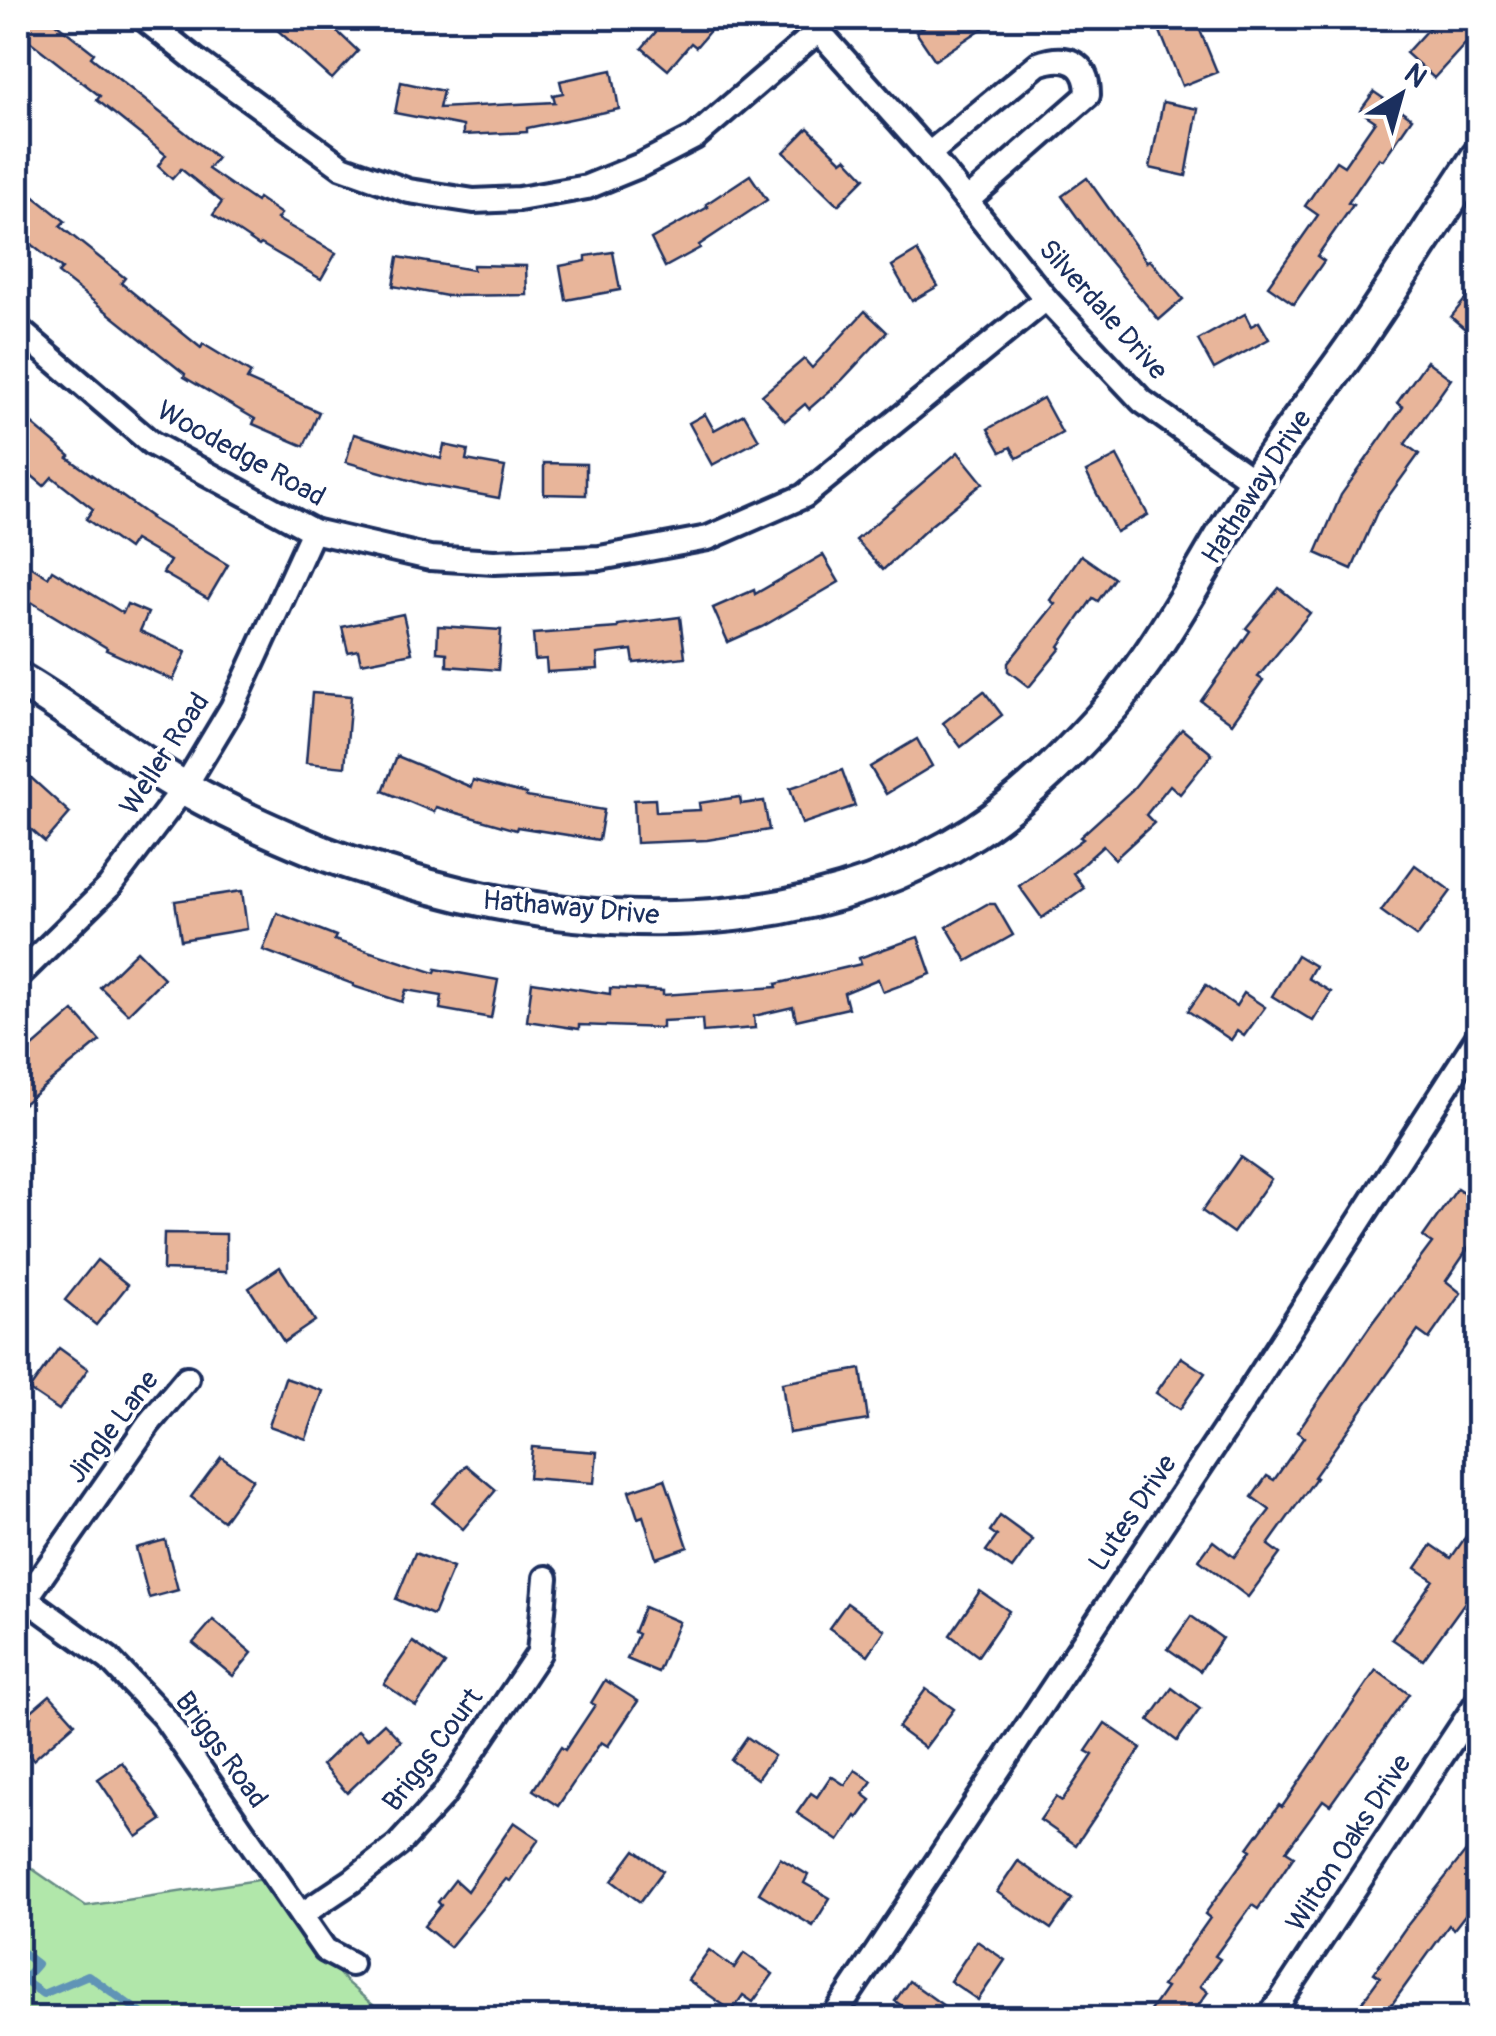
<svg xmlns="http://www.w3.org/2000/svg" width="1496" height="2036" font-family="Pangolin,sans-serif">
<rect width="100%" height="100%" fill="#fff"/>
<filter id="ink" filterUnits="userSpaceOnUse"><feTurbulence type="fractalNoise" baseFrequency=".01" numOctaves="2"/><feDisplacementMap in="SourceGraphic" scale="20" xChannelSelector="R" yChannelSelector="G"/><feConvolveMatrix kernelMatrix="1 2 1 2 8 2 1 2 1" color-interpolation-filters="sRGB"/></filter>
<g filter="url(#ink)">
<!-- green -->
<polygon fill="#b1e7aa" stroke="#668b84" stroke-width="2.5" points="18,1859 86,1906 264,1879 345,1981 388,2018 18,2018"/>
<g fill="none" stroke-linecap="round" stroke-linejoin="round">
<!-- stream -->
<polyline stroke="#6194b6" stroke-width="8" points="18,1949 37,1964 23,1980 43,1994 88,1975 148,2018"/>
</g>
<!-- building -->
<g fill="#e8b59a" stroke="#1b2f5e" stroke-width="2.5">
<polygon points="18,18 49,18 94,53 91,57 217,158 208,169 256,202 258,198 281,214 277,219 336,253 321,279 261,244 259,246 213,215 222,202 181,169 172,179 158,166 166,155 97,100 100,96 18,32"/>
<polygon points="264,18 323,18 358,51 332,79"/>
<polygon points="668,18 702,18 713,27 696,47 691,43 668,70 642,48"/>
<polygon points="937,18 998,18 935,60 916,32"/>
<polygon points="1173,18 1195,18 1217,72 1182,86 1157,24"/>
<polygon points="1438,18 1478,18 1478,30 1434,78 1406,53"/>
<polygon points="612,70 619,109 527,128 527,132 463,135 463,126 395,113 401,82 443,91 439,108 555,102 553,95 563,93 560,81"/>
<polygon points="1374,92 1412,118 1383,160 1379,158 1348,203 1353,205 1317,256 1324,261 1294,304 1268,286 1318,215 1305,206 1336,161 1344,166 1375,121 1360,111"/>
<polygon points="1163,102 1198,109 1186,176 1150,168"/>
<polygon points="808,128 842,161 846,158 865,178 838,205 784,152"/>
<polygon points="750,175 767,200 699,245 700,248 665,267 651,239 708,207 706,204"/>
<polygon points="1087,178 1147,262 1150,260 1183,299 1159,320 1102,252 1062,196"/>
<polygon points="18,184 65,221 60,226 125,278 121,283 201,348 203,344 251,373 247,380 319,412 304,446 253,424 255,419 184,377 185,374 58,273 62,269 18,234"/>
<polygon points="917,251 938,286 912,301 892,266"/>
<polygon points="613,252 620,290 566,300 560,266 586,261 586,256"/>
<polygon points="398,257 473,270 473,265 526,266 527,295 447,296 393,286"/>
<polygon points="1478,283 1478,340 1451,317"/>
<polygon points="865,311 887,332 842,380 809,409 805,404 785,421 762,395 804,359 812,368"/>
<polygon points="1245,314 1251,326 1259,322 1269,339 1214,369 1198,340"/>
<polygon points="1427,361 1451,379 1405,444 1419,454 1377,512 1352,569 1316,553 1341,495 1403,407 1397,403"/>
<polygon points="1043,398 1062,433 1017,458 1011,447 1001,452 988,429"/>
<polygon points="18,412 70,456 68,458 151,517 150,518 228,565 208,599 163,573 170,561 134,540 128,549 86,519 93,509 52,477 44,486 18,464"/>
<polygon points="705,414 714,430 744,414 759,440 712,465 689,423"/>
<polygon points="354,434 441,459 444,445 468,450 466,460 505,467 499,498 423,484 346,462"/>
<polygon points="958,452 983,483 930,526 883,570 856,540"/>
<polygon points="1117,456 1148,515 1116,532 1086,472"/>
<polygon points="544,463 586,464 586,495 544,494"/>
<polygon points="823,555 839,582 762,627 728,642 713,608 754,590 755,594"/>
<polygon points="1081,555 1114,578 1098,601 1093,598 1059,646 1061,648 1029,687 1008,671 1008,663 1055,604 1050,600"/>
<polygon points="30,566 48,577 52,570 123,613 127,604 148,613 140,631 186,652 173,680 106,650 107,648 18,594 18,587"/>
<polygon points="1279,588 1310,613 1258,677 1263,680 1232,723 1201,701 1250,631 1246,628"/>
<polygon points="403,614 412,653 361,663 358,650 348,652 342,627"/>
<polygon points="680,617 685,657 634,663 632,650 597,654 598,669 547,672 546,659 535,660 533,634 618,628 618,625"/>
<polygon points="438,626 501,630 498,670 447,666 447,653 437,652"/>
<polygon points="984,691 1002,715 961,747 943,723"/>
<polygon points="312,693 351,696 345,767 306,763"/>
<polygon points="1182,729 1212,754 1180,794 1170,785 1146,815 1154,823 1115,859 1103,846 1073,873 1084,888 1042,918 1019,886 1083,839 1080,837 1132,790"/>
<polygon points="917,739 932,766 886,794 870,767"/>
<polygon points="397,756 471,787 473,780 526,794 526,797 604,810 599,840 517,827 516,830 436,807 434,812 383,791"/>
<polygon points="18,766 70,813 45,842 18,818"/>
<polygon points="842,770 855,806 802,824 790,788"/>
<polygon points="740,797 741,804 764,801 769,830 707,840 636,843 634,800 655,799 656,812 700,810 699,803"/>
<polygon points="1415,865 1451,891 1417,937 1381,911"/>
<polygon points="242,891 247,929 181,940 175,901"/>
<polygon points="987,904 995,904 1013,935 967,961 947,927"/>
<polygon points="277,913 336,936 334,940 435,973 436,969 498,980 491,1018 440,1009 442,996 406,990 402,1002 353,986 353,984 263,950"/>
<polygon points="918,937 931,974 883,992 878,979 844,993 848,1008 796,1020 793,1007 754,1016 755,1028 703,1032 702,1019 662,1021 662,1028 579,1025 579,1029 527,1021 532,982 610,994 610,988 663,991 663,995 777,987 776,984 861,964 859,958"/>
<polygon points="137,951 164,978 128,1014 100,987"/>
<polygon points="1297,955 1315,966 1308,978 1331,992 1313,1021 1272,996"/>
<polygon points="1206,985 1236,1006 1244,993 1265,1007 1244,1036 1237,1031 1231,1040 1188,1011"/>
<polygon points="74,1011 100,1041 18,1108 18,1060"/>
<polygon points="1240,1157 1271,1179 1233,1233 1202,1211"/>
<polygon points="1457,1189 1478,1203 1478,1234 1446,1281 1461,1293 1429,1339 1418,1331 1314,1477 1316,1478 1268,1545 1280,1554 1248,1597 1199,1560 1213,1541 1234,1557 1270,1510 1252,1497 1267,1476 1274,1480 1304,1437 1297,1432 1372,1323 1432,1243 1423,1237"/>
<polygon points="164,1233 226,1234 226,1272 163,1270"/>
<polygon points="97,1260 128,1285 96,1325 65,1300"/>
<polygon points="280,1267 315,1321 284,1342 249,1288"/>
<polygon points="59,1348 88,1369 59,1410 29,1390"/>
<polygon points="1181,1357 1205,1373 1180,1409 1156,1393"/>
<polygon points="861,1369 868,1420 789,1433 782,1383"/>
<polygon points="285,1378 323,1391 306,1439 269,1426"/>
<polygon points="532,1447 597,1452 594,1483 529,1478"/>
<polygon points="221,1457 253,1479 223,1521 191,1497"/>
<polygon points="466,1465 496,1490 463,1529 433,1503"/>
<polygon points="665,1479 688,1547 656,1558 643,1516 638,1518 629,1491"/>
<polygon points="1000,1516 1033,1540 1012,1569 986,1551 997,1536 990,1531"/>
<polygon points="1478,1519 1478,1584 1423,1660 1392,1639 1433,1580 1416,1568 1432,1545 1451,1558"/>
<polygon points="165,1540 178,1590 149,1598 136,1548"/>
<polygon points="415,1553 453,1568 433,1615 396,1599"/>
<polygon points="980,1591 1009,1611 978,1656 950,1635"/>
<polygon points="847,1603 885,1630 868,1655 829,1628"/>
<polygon points="644,1607 679,1622 658,1672 627,1659 638,1634 634,1632"/>
<polygon points="1191,1616 1222,1638 1200,1671 1168,1649"/>
<polygon points="213,1620 252,1653 233,1676 193,1643"/>
<polygon points="413,1642 445,1664 416,1706 384,1684"/>
<polygon points="1376,1670 1409,1694 1330,1805 1323,1800 1286,1851 1294,1856 1258,1909 1252,1905 1215,1956 1220,1959 1200,1986 1208,1992 1189,2018 1145,2018 1166,1988 1162,1986 1210,1918 1205,1914 1251,1850 1248,1848 1279,1805 1282,1807"/>
<polygon points="605,1680 638,1701 608,1746 601,1742 558,1806 533,1790 561,1747 565,1750 595,1705 591,1703"/>
<polygon points="1172,1688 1200,1709 1177,1741 1149,1720"/>
<polygon points="926,1689 954,1709 925,1748 898,1728"/>
<polygon points="50,1695 75,1723 33,1760 18,1742 18,1729 32,1716 29,1713"/>
<polygon points="384,1723 401,1741 347,1793 322,1765 358,1730 367,1739"/>
<polygon points="1105,1723 1141,1748 1076,1845 1040,1820 1056,1797 1062,1801 1093,1755 1086,1751"/>
<polygon points="747,1737 774,1756 757,1779 731,1760"/>
<polygon points="122,1762 162,1820 137,1837 98,1779"/>
<polygon points="855,1770 872,1781 863,1794 871,1800 858,1818 856,1816 839,1841 797,1813 811,1793 817,1797 831,1776 845,1785"/>
<polygon points="514,1822 539,1839 510,1881 506,1879 450,1947 424,1926 441,1905 438,1902 455,1880 467,1891"/>
<polygon points="1478,1836 1478,1898 1454,1929 1449,1925 1382,2018 1350,2018 1380,1977 1374,1973 1406,1927"/>
<polygon points="635,1850 663,1871 640,1902 612,1881"/>
<polygon points="780,1858 808,1875 804,1883 830,1898 813,1926 759,1893"/>
<polygon points="1018,1861 1072,1899 1051,1929 997,1892"/>
<polygon points="977,1941 1005,1960 978,2000 950,1981"/>
<polygon points="709,1950 734,1968 744,1953 773,1974 753,2002 743,1995 732,2011 688,1980"/>
<polygon points="909,1981 961,2018 898,2018 905,2008 895,2001"/>
</g>
<g fill="none" stroke-linecap="round" stroke-linejoin="round">
<!-- street casing -->
<g stroke="#1b2f5e" stroke-width="30">
<g id="street">
<polyline points="143,18 197,61 342,167 409,191 474,201 519,199 587,187 641,165 695,137 818,31"/>
<polyline points="807,18 929,154 1046,299 1142,401 1255,482"/>
<path d="M929,154L1038,64C1066,54 1088,61 1088,95L968,200"/>
<polyline points="18,329 151,443 313,531 430,558 494,562 600,558 708,538 804,496 1046,299"/>
<polyline points="18,976 109,887 184,788 232,708 313,531"/>
<polyline points="18,1593 109,1659 164,1717 325,1950 351,1964"/>
<polyline points="18,1610 149,1423 187,1378"/>
<polyline points="301,1915 352,1881 398,1845 443,1796 539,1653 546,1578"/>
<polyline points="833,2018 1226,1428 1478,1037"/>
<polyline points="1269,2018 1478,1701"/>
</g>
</g>
<!-- secondary casing -->
<g stroke="#1b2f5e" stroke-width="40">
<path id="secondary" d="M18,679C75,712 126,755 183,787C221,809 270,831 311,848C340,861 370,869 400,878C586,935 804,941 974,832C1026,798 1071,752 1113,705C1125,691 1135,675 1146,660C1186,603 1217,541 1255,483C1289,430 1329,382 1364,330C1403,273 1440,214 1478,157"/>
</g>
<!-- street -->
<use href="#street" stroke="#fff" stroke-width="22"/>
<!-- secondary -->
<use href="#secondary" stroke="#fff" stroke-width="32"/>
</g>
</g>
<g text-anchor="middle" dominant-baseline="central" stroke-width="8" stroke-linejoin="round" paint-order="stroke">
<!-- street labels -->
<g font-size="28" fill="#1b2f5e" stroke="#fff">
<text transform="translate(1103 310) rotate(48)">Silverdale Drive</text>
<text transform="translate(241 454) rotate(29)">Woodedge Road</text>
<text transform="translate(1257 487) rotate(-57)">Hathaway Drive</text>
<text transform="translate(165 754) rotate(-57)">Weller Road</text>
<text transform="translate(571 908) rotate(5)">Hathaway Drive</text>
<text transform="translate(113 1427) rotate(-53)">Jingle Lane</text>
<text transform="translate(1133 1513) rotate(-56)">Lutes Drive</text>
<text transform="translate(221 1750) rotate(54)">Briggs Road</text>
<text transform="translate(433 1750) rotate(-53)">Briggs Court</text>
<text transform="translate(1349 1843) rotate(-57)">Wilton Oaks Drive</text>
</g>
</g>
<!-- margin -->
<rect width="1496" height="2036" fill="none" stroke="#fff" stroke-width="60"/>
<rect x="30" y="30" width="1436" height="1976" fill="none" stroke="#1b2f5e" stroke-width="4" filter="url(#ink)"/>
<!-- north arrow -->
<g transform="translate(1401 95) rotate(37)" stroke="#ffffff" stroke-width="8" paint-order="stroke">
<path d="M0-8L18 38L0 25L-18 38Z" fill="#1b2f5e"/>
<text y="-15" font-size="28" font-weight="bold" text-anchor="middle" fill="#1b2f5e">N</text>
</g>
</svg>
